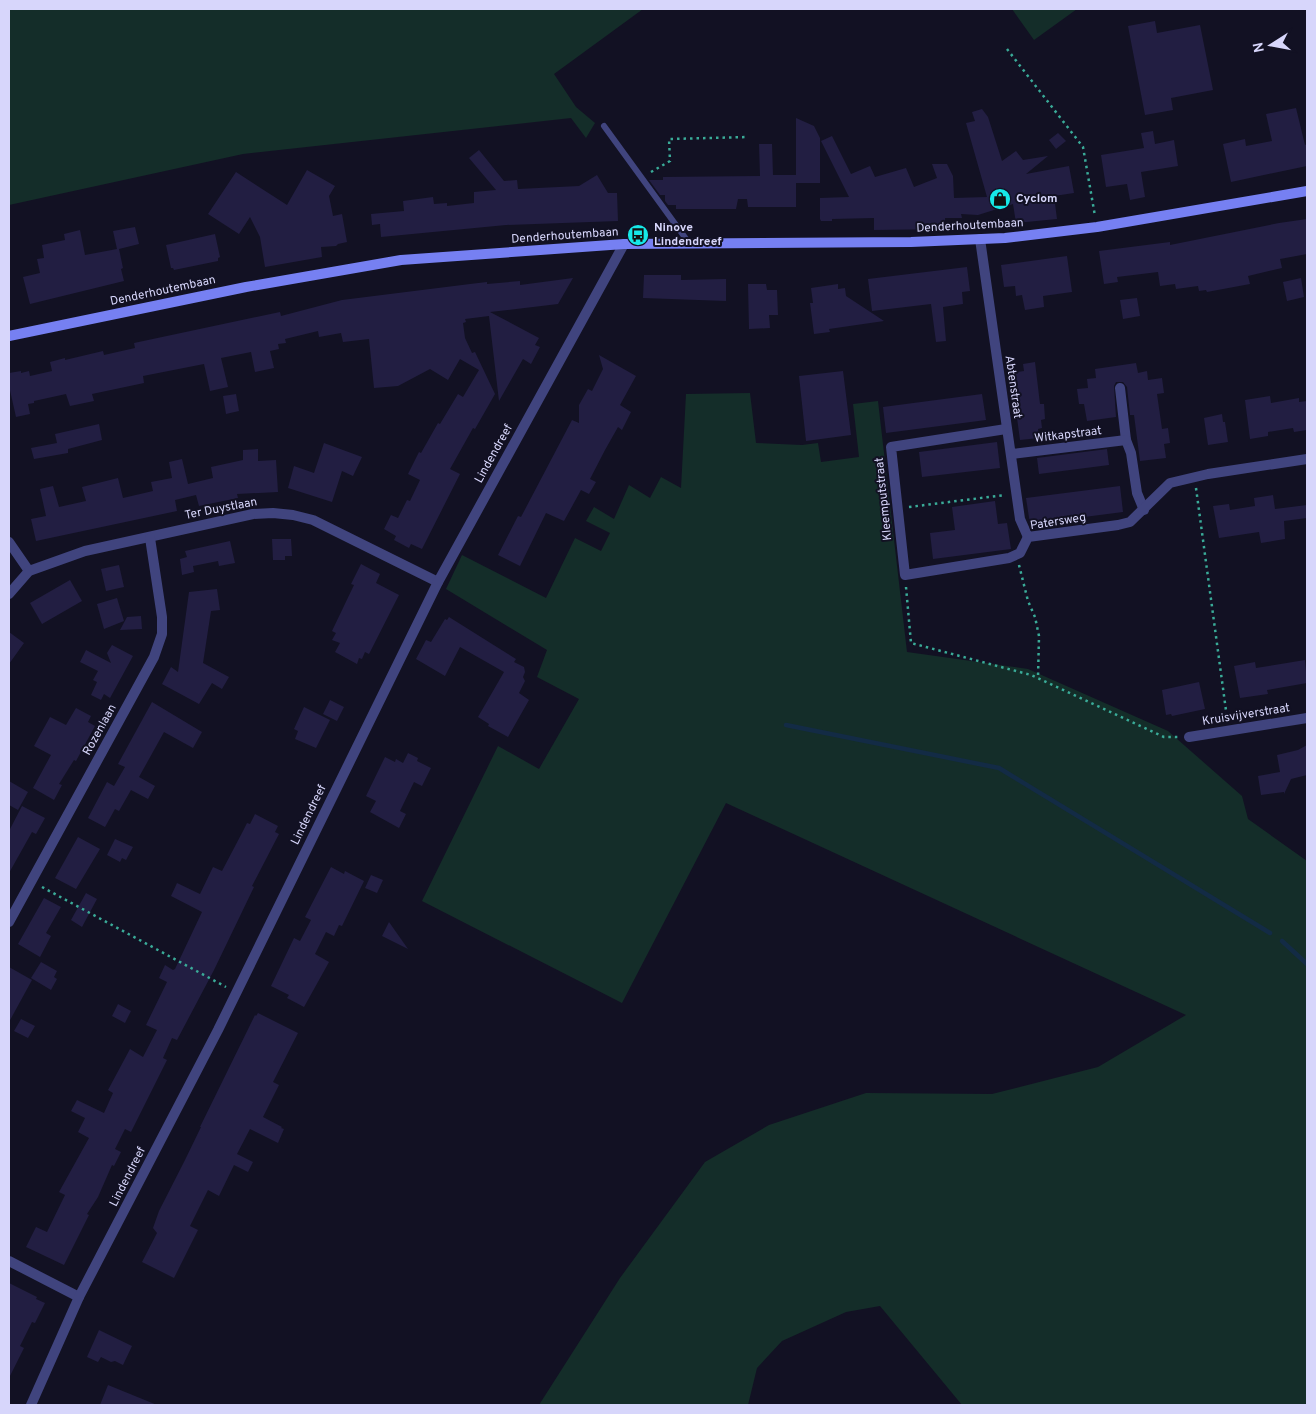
<svg xmlns="http://www.w3.org/2000/svg" width="1316" height="1414" font-family="Overpass,sans-serif">
<rect width="100%" height="100%" fill="#121123"/>
<!-- green -->
<g fill="#142d29">
<polygon points="9,9 643,9 554,74 576,107 595,123 586,138 571,118 243,154 9,205"/>
<polygon points="1012,9 1077,9 1034,40"/>
<polygon points="750,393 756,443 802,445 818,443 821,462 859,457 853,404 878,401 907,652 1028,669 1168,731 1242,796 1248,819 1307,861 1307,1405 962,1405 880,1306 846,1312 782,1341 757,1368 748,1405 539,1405 620,1278 705,1162 769,1125 866,1093 992,1094 1098,1067 1186,1015 726,803 622,1003 422,901 498,746 539,769 579,699 537,677 547,650 446,589 462,555 546,598 575,538 601,551 610,533 586,521 594,507 614,519 629,485 650,498 661,477 681,488 686,394"/>
</g>
<g fill="none" stroke-linecap="round" stroke-linejoin="round">
<!-- stream -->
<g stroke="#132b45" stroke-width="4.5">
<polyline points="786,725 999,768 1270,933"/>
<polyline points="1282,941 1307,964"/>
</g>
</g>
<!-- building -->
<g fill="#221e42">
<polygon points="1155,21 1157,33 1200,25 1213,90 1171,98 1173,110 1145,115 1128,26"/>
<polygon points="1296,108 1305,145 1307,144 1307,166 1231,182 1223,144 1245,139 1246,146 1272,141 1266,114"/>
<polygon points="982,109 988,117 1002,161 1016,151 1023,160 1048,156 1026,174 1069,166 1074,193 1054,196 1057,219 1016,223 1013,204 978,215 961,214 962,218 945,218 945,229 874,230 874,218 832,219 832,221 821,221 820,219 820,198 849,197 821,141 832,136 851,174 870,166 875,177 906,168 914,187 937,178 932,164 947,164 953,176 954,198 987,197 966,123 975,121 972,112"/>
<polygon points="796,118 814,126 820,138 820,183 796,183 796,179 796,207 748,207 747,199 738,199 736,209 676,209 676,205 668,205 665,201 665,195 660,195 649,180 663,180 663,177 760,176 759,144 772,144 773,175 796,175"/>
<polygon points="1153,131 1155,144 1174,140 1178,166 1141,172 1145,197 1130,200 1127,184 1106,187 1101,155 1144,148 1141,133"/>
<polygon points="1058,133 1066,141 1056,149 1049,140"/>
<polygon points="479,150 504,181 517,180 518,189 579,186 597,175 608,193 617,193 618,221 506,225 381,237 380,224 372,225 371,214 404,211 403,201 433,197 434,204 447,203 447,206 474,203 474,192 496,190 469,158"/>
<polygon points="307,170 335,186 329,196 333,216 342,214 347,242 338,244 336,246 321,247 322,257 265,267 260,237 250,217 239,234 208,214 236,172 287,205"/>
<polygon points="1307,219 1307,254 1280,259 1282,268 1248,276 1250,284 1207,292 1206,290 1199,291 1198,286 1176,289 1175,284 1160,286 1158,272 1117,277 1118,282 1104,284 1099,251 1170,242 1170,245 1279,223"/>
<polygon points="135,227 139,244 119,249 123,268 121,269 124,281 30,304 23,277 40,273 37,259 44,258 42,245 65,240 64,234 80,230 85,255 117,249 113,231"/>
<polygon points="215,234 220,257 218,258 218,261 174,270 173,268 171,268 166,245"/>
<polygon points="1067,256 1072,292 1043,296 1044,307 1025,310 1022,295 1016,296 1015,286 1004,287 1001,265"/>
<polygon points="967,267 970,291 962,292 963,304 943,307 946,341 936,342 931,304 872,311 868,279"/>
<polygon points="644,275 681,275 681,280 726,279 726,301 643,298"/>
<polygon points="573,278 558,304 490,312 539,338 535,345 540,347 531,364 523,359 499,401 489,316 465,319 466,322 463,323 465,338 472,353 475,352 495,394 475,429 473,428 450,469 460,474 422,549 411,544 409,548 394,540 396,536 384,529 391,515 398,518 407,500 410,501 420,480 408,474 419,452 421,453 438,423 440,424 458,394 463,397 479,370 460,359 448,380 430,369 398,386 374,388 369,339 343,342 341,333 319,337 318,331 285,339 286,343 278,344 279,349 270,351 274,368 255,372 251,352 221,358 228,387 210,391 204,364 143,376 144,383 92,394 94,401 70,406 66,394 34,401 34,403 28,404 30,414 16,417 9,386 9,373 21,371 21,373 29,371 30,376 52,371 50,362 65,358 65,360 103,351 104,355 135,348 134,343 280,312 281,316 342,300 470,284 487,282 487,284 520,281 520,285"/>
<polygon points="1301,278 1304,297 1287,301 1283,282"/>
<polygon points="748,284 766,284 767,290 777,290 778,315 769,315 770,328 749,329"/>
<polygon points="838,284 838,289 845,288 846,296 884,321 829,329 830,332 814,334 810,303 813,303 811,288"/>
<polygon points="1137,298 1140,316 1123,319 1120,300"/>
<polygon points="599,355 636,376 620,405 631,412 622,430 618,427 605,450 590,479 596,482 589,494 581,490 564,521 546,513 520,566 498,555 518,516 521,517 572,420 579,423 579,405 588,389 592,391 603,369"/>
<polygon points="1035,362 1040,404 1044,404 1045,419 1041,420 1042,428 1038,429 1039,438 1020,440 1011,373 1024,371 1023,364"/>
<polygon points="1136,363 1138,373 1147,371 1148,380 1162,378 1164,393 1157,394 1162,429 1168,428 1170,443 1164,444 1166,458 1140,461 1134,415 1130,415 1127,387 1123,382 1116,382 1114,386 1116,417 1087,421 1084,404 1079,404 1077,389 1088,388 1087,379 1096,378 1095,369"/>
<polygon points="843,371 851,435 806,441 799,376"/>
<polygon points="236,394 239,411 226,414 223,396"/>
<polygon points="982,394 986,420 886,433 883,407"/>
<polygon points="1270,396 1271,403 1299,398 1299,402 1307,401 1307,430 1294,432 1293,428 1268,432 1268,436 1250,439 1245,400"/>
<polygon points="1222,414 1223,422 1225,422 1228,442 1208,445 1204,418"/>
<polygon points="99,424 102,440 68,449 68,453 34,459 31,448 57,443 55,434"/>
<polygon points="997,442 1000,468 922,477 919,452"/>
<polygon points="324,443 362,457 353,476 342,471 332,502 288,488 294,466 314,473"/>
<polygon points="258,449 258,461 276,460 278,492 237,494 238,498 199,506 196,495 175,500 177,511 36,541 31,519 46,516 40,489 53,486 59,507 86,501 82,487 118,478 123,498 153,491 151,482 172,478 169,462 182,459 188,484 213,478 211,467 243,460 243,450"/>
<polygon points="1107,449 1109,465 1039,474 1037,458"/>
<polygon points="1120,486 1123,512 1030,524 1026,498"/>
<polygon points="1273,495 1275,509 1307,505 1307,518 1284,521 1285,539 1261,543 1259,532 1219,538 1213,506 1229,504 1230,510 1255,506 1254,498"/>
<polygon points="995,501 998,524 1007,523 1011,549 933,559 930,533 955,530 952,507"/>
<polygon points="272,539 291,539 292,556 285,556 285,560 273,560"/>
<polygon points="230,541 235,563 219,566 218,561 193,566 194,572 182,575 180,559 187,557 185,551"/>
<polygon points="361,564 380,574 376,583 399,595 369,654 365,652 362,659 359,658 357,664 335,652 340,643 332,640 336,633 332,631 354,585 351,584"/>
<polygon points="119,565 124,587 106,591 101,569"/>
<polygon points="70,580 82,601 42,624 30,603"/>
<polygon points="217,589 220,610 211,611 203,663 229,677 222,689 212,683 199,704 162,684 171,667 178,672 189,592"/>
<polygon points="117,598 124,621 104,629 97,604"/>
<polygon points="141,616 142,629 120,630 127,617"/>
<polygon points="449,617 516,659 514,662 524,667 525,672 523,677 525,681 519,693 529,700 508,737 488,726 489,724 478,717 504,672 460,647 445,676 416,659 426,640 431,642 445,619 447,620"/>
<polygon points="9,632 24,643 9,664"/>
<polygon points="112,645 133,656 110,698 104,694 101,700 91,695 97,682 93,680 98,671 80,662 86,650 111,663 107,653"/>
<polygon points="1305,660 1307,683 1267,690 1268,694 1240,698 1234,666 1255,662 1256,668"/>
<polygon points="1199,682 1205,709 1172,716 1171,714 1166,715 1162,690"/>
<polygon points="330,700 344,707 337,721 323,714"/>
<polygon points="152,702 202,732 193,748 164,732 139,777 155,786 148,799 131,790 119,811 115,809 105,827 88,818 107,782 114,786 125,767 118,764"/>
<polygon points="304,707 330,720 316,748 295,739 298,731 294,729"/>
<polygon points="76,708 91,716 88,722 95,726 76,761 74,760 59,784 62,785 54,800 33,788 51,755 34,746 50,717 66,725"/>
<polygon points="1307,745 1307,775 1291,779 1284,794 1284,792 1261,795 1258,776 1280,772 1277,755 1298,750"/>
<polygon points="408,753 418,758 417,761 431,768 422,786 414,782 400,811 406,814 399,828 370,812 376,801 366,796 385,757 395,762 396,759 403,763"/>
<polygon points="9,781 28,792 18,810 9,805"/>
<polygon points="22,806 45,818 36,834 32,832 9,873 9,831"/>
<polygon points="255,814 278,826 275,832 279,834 252,886 254,887 214,970 177,1040 172,1038 163,1058 167,1060 131,1132 125,1129 115,1149 121,1152 114,1166 112,1165 98,1197 87,1214 89,1215 64,1265 26,1247 36,1227 47,1232 65,1195 59,1192 89,1138 78,1132 85,1118 71,1111 77,1100 104,1113 113,1093 108,1090 130,1049 143,1057 157,1030 146,1025 167,982 159,978 165,965 173,970 175,969 202,912 171,896 177,883 200,894 213,867 222,871 243,831 247,823 250,824"/>
<polygon points="78,837 100,849 76,889 55,878"/>
<polygon points="115,839 133,847 126,860 122,858 120,862 107,855"/>
<polygon points="331,867 344,874 345,871 364,881 342,926 339,925 334,936 326,932 315,954 329,962 304,1007 287,998 289,995 271,986 294,938 300,941 311,920 305,917"/>
<polygon points="371,875 383,880 377,893 365,888"/>
<polygon points="86,893 97,899 82,927 71,920"/>
<polygon points="44,898 61,907 46,933 51,936 40,957 18,944"/>
<polygon points="389,922 408,949 382,936"/>
<polygon points="41,962 57,971 54,977 57,979 51,990 31,978"/>
<polygon points="9,967 32,980 9,1022"/>
<polygon points="118,1004 131,1011 125,1023 112,1016"/>
<polygon points="258,1013 298,1033 273,1082 279,1085 263,1117 282,1127 281,1128 284,1129 278,1143 250,1129 237,1154 253,1162 248,1172 234,1165 219,1196 208,1190 190,1226 198,1230 174,1278 142,1262 157,1233 153,1228 159,1211 185,1160 201,1127 200,1127 255,1015 256,1016"/>
<polygon points="21,1019 35,1026 28,1038 14,1031"/>
<polygon points="9,1283 37,1297 36,1299 45,1303 35,1323 32,1322 20,1346 24,1348 9,1378"/>
<polygon points="99,1330 132,1346 123,1365 115,1361 111,1362 101,1357 98,1362 87,1357"/>
<polygon points="108,1385 157,1405 100,1405"/>
</g>
<g fill="none" stroke-linecap="round" stroke-linejoin="round">
<!-- path -->
<g stroke="#3aab98" stroke-width="2.5" stroke-dasharray="2.5 4" stroke-linecap="butt">
<polyline points="1007,49 1083,147 1095,216"/>
<polyline points="651,172 670,161 669,139 748,137"/>
<polyline points="1196,488 1227,718"/>
<polyline points="909,507 1005,495"/>
<polyline points="1019,565 1028,601 1035,617 1039,636 1038,678"/>
<polyline points="906,587 911,643 1031,675 1164,737 1179,737"/>
<polyline points="42,887 226,987"/>
</g>
<!-- lane -->
<polyline stroke="#40447e" stroke-width="6" points="604,126 689,243"/>
<!-- street -->
<g stroke="#40447e" stroke-width="10">
<polyline points="980,239 1020,519 1028,537"/>
<polyline points="1120,388 1126,440 1131,453 1137,493 1144,510"/>
<polyline points="1006,429 891,447 905,575 1009,558 1020,553 1028,537 1118,525 1130,522 1170,483 1208,474 1307,459"/>
<polyline points="1012,454 1126,440"/>
<polyline points="9,542 29,571"/>
<polyline points="9,594 29,571 85,551 253,514 273,513 293,515 313,520 438,582"/>
<polyline points="1189,737 1307,718"/>
<polyline points="9,922 154,657 162,634 162,617 150,538"/>
<polyline points="9,1261 79,1297"/>
<polyline points="31,1405 79,1297 218,1030 438,582 624,244"/>
</g>
<!-- secondary -->
<polyline stroke="#7680f2" stroke-width="10" points="9,336 246,287 401,260 624,244 911,242 1005,238 1097,227 1307,191"/>
</g>
<!-- icons -->
<defs>
<g id="shop-disc" transform="scale(1.125)"><circle r="9.5" fill="#16e8e7" stroke="#121123"/><path d="M-5-2.5h2.3a2.7 3.5 0 0 1 5.4 0H5L5.5 6h-11ZM-1.5-2.5h3a1.5 2.3 0 0 0-3 0Z" fill="#111"/></g>
<g id="bus-disc" transform="scale(1.125)"><circle r="9.5" fill="#16e8e7" stroke="#121123"/><path d="M-5-6H5V4H4V6H2V4H-2V6H-4V4H-5ZM-3.5-4V0h7V-4ZM-3.5 1.2v1.5H-2V1.2ZM2 1.2v1.5H3.5V1.2Z" fill="#111"/></g>
</defs>
<g fill-rule="evenodd">
<use href="#shop-disc" x="1000" y="199"/>
<use href="#bus-disc" x="638" y="235"/>
</g>
<g text-anchor="middle" dominant-baseline="central" stroke-width="4" stroke-linejoin="round" paint-order="stroke">
<!-- poi labels -->
<g font-size="12" font-weight="bold" fill="#d7d6fb" stroke="#121123" text-anchor="start">
<text x="1016" y="199">Cyclom</text>
<text x="654" y="228">Ninove<tspan x="654" dy="14">Lindendreef</tspan></text>
</g>
<!-- street labels -->
<g font-size="12" fill="#d7d6fb" stroke="#121123">
<text transform="translate(970 226) rotate(-3)">Denderhoutembaan</text>
<text transform="translate(565 236) rotate(-4)">Denderhoutembaan</text>
<text transform="translate(163 291) rotate(-12)">Denderhoutembaan</text>
<text transform="translate(1013 387) rotate(82)">Abtenstraat</text>
<text transform="translate(1068 435) rotate(-7)">Witkapstraat</text>
<text transform="translate(494 454) rotate(-61)">Lindendreef</text>
<text transform="translate(884 499) rotate(-96)">Kleemputstraat</text>
<text transform="translate(221 509) rotate(-11)">Ter Duystlaan</text>
<text transform="translate(1058 522) rotate(-9)">Patersweg</text>
<text transform="translate(1246 715) rotate(-9)">Kruisvijverstraat</text>
<text transform="translate(100 730) rotate(-61)">Rozenlaan</text>
<text transform="translate(309 815) rotate(-64)">Lindendreef</text>
<text transform="translate(128 1177) rotate(-63)">Lindendreef</text>
</g>
</g>
<!-- border -->
<rect width="1316" height="1414" fill="none" stroke="#d7d6fb" stroke-width="20"/>
<!-- north arrow -->
<g transform="translate(1271 45) rotate(259)" stroke="#121123" stroke-width="4" paint-order="stroke">
<path d="M0-4L9 19L0 12L-9 19Z" fill="#d7d6fb"/>
<text y="-8" font-size="14" font-weight="bold" text-anchor="middle" fill="#d7d6fb">N</text>
</g>
</svg>
